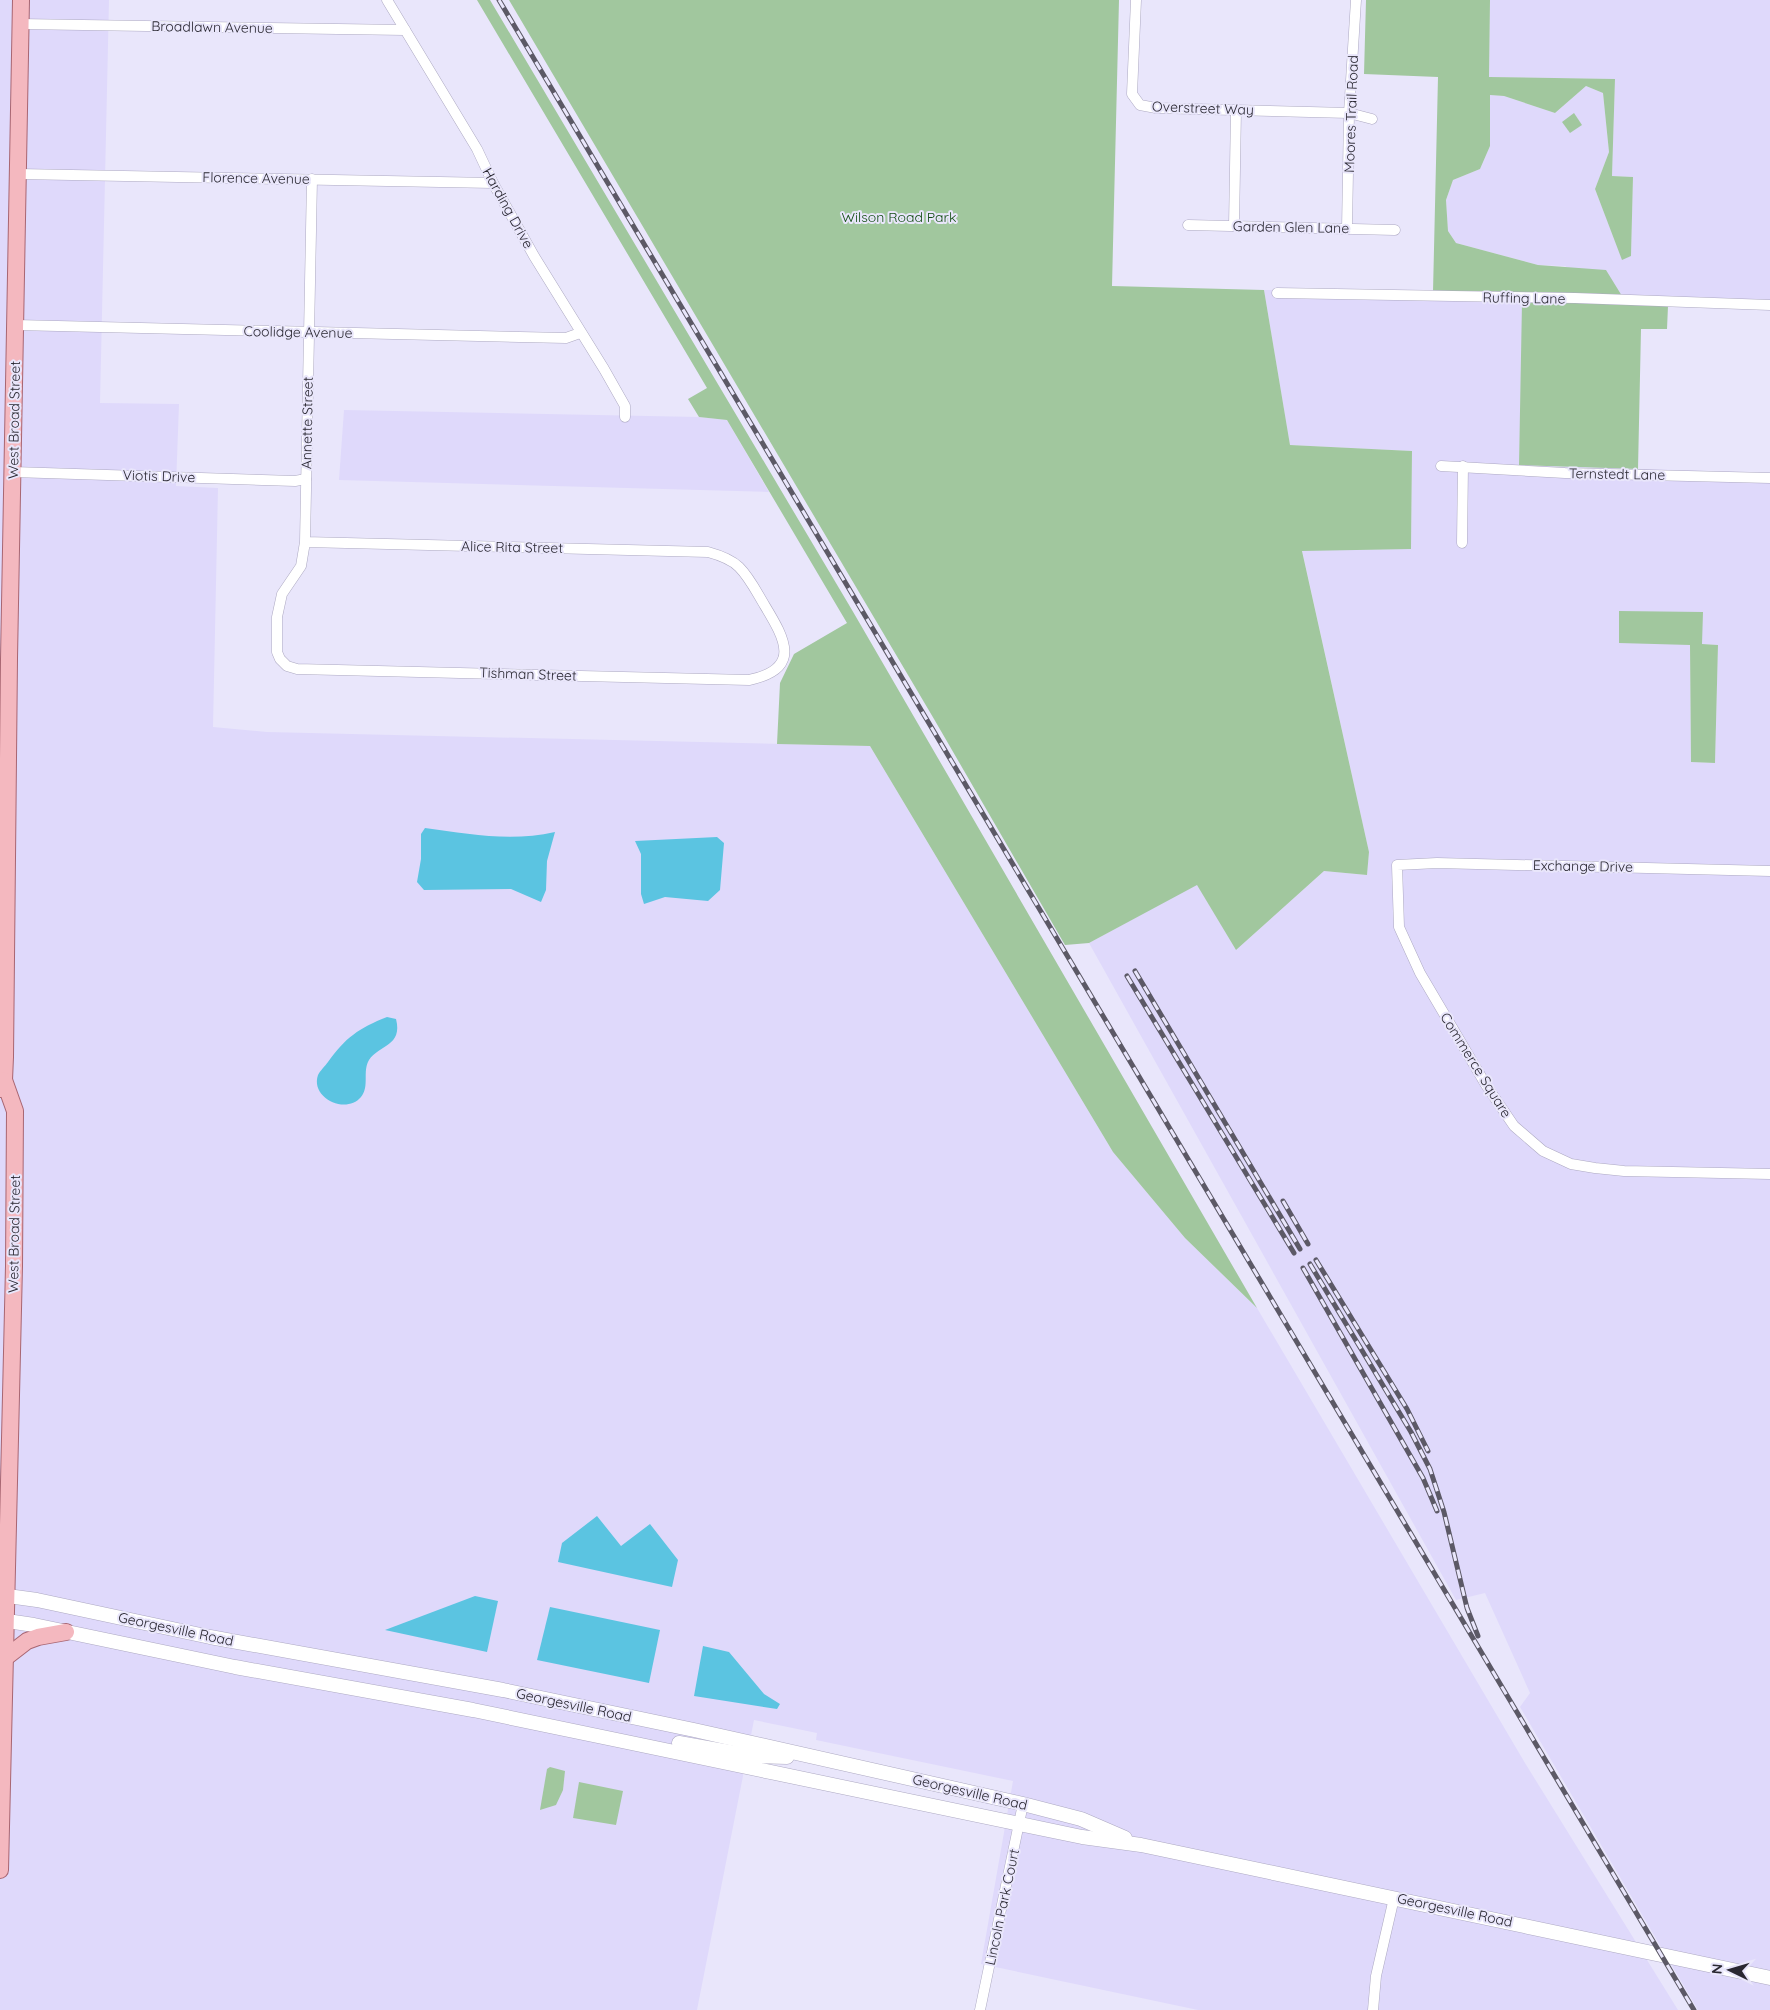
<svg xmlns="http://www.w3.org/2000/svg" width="1770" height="2010" font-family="Quicksand,sans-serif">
<rect width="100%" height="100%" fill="#e9e6fb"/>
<!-- built -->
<g fill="#dfd9fb" fill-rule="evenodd">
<polygon points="0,0 109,0 100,403 179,404 176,486 218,488 213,727 267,732 870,746 1113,1152 1185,1238 1257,1308 1525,1763 1678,2010 1198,2010 981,1964 1013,1781 816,1740 817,1733 754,1720 697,2010 0,2010"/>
<polygon points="1490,0 1770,0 1770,308 1622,303 1565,266 1538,265 1456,243 1448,231 1446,200 1453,180 1480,169 1490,146 1490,95 1504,96 1555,113 1586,86 1603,93 1609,152 1595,189 1622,259 1631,256 1633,177 1612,176 1615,79 1489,77"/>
<path d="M1264,290L1523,293L1519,465L1770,473V2010H1698L1520,1707L1530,1693L1485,1593L1456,1600L1089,943L1197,884L1236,950L1324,871L1367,875L1369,852L1302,550L1411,549L1412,451L1290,445ZM1702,644L1718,645L1715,763L1691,762L1690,645Z"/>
<polygon points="344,410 699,417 727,420 769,492 339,480"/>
</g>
<!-- green -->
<g fill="#a1c79e">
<polygon points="477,0 490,0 852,610 1257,1308 1185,1238 1113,1152 870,746 777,744 780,683 794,654 847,623 727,420 699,417 688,399 707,388"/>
<polygon points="509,0 1119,0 1112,286 1264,290 1290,445 1412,451 1411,549 1302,551 1369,852 1367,875 1324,871 1236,950 1197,885 1089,943 1065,945 934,719"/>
<polygon points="1366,0 1490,0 1489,77 1615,79 1612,176 1633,177 1631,256 1622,260 1595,189 1609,152 1603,93 1586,86 1555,113 1504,96 1490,95 1490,146 1480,169 1453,180 1446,200 1448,231 1456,243 1538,265 1606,270 1622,296 1433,292 1438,77 1364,74"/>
<polygon points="1574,113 1582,125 1570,133 1562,122"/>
<polygon points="1536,300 1668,306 1667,329 1641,329 1638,469 1519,465 1522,302"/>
<polygon points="1619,611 1703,612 1702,644 1718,645 1715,763 1691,762 1690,645 1619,643"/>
<polygon points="550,1767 565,1771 563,1790 556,1805 540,1810 547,1769"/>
<polygon points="579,1782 623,1791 616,1825 573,1818"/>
</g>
<!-- water -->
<g fill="#5bc4e1">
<path d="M425,828C469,834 511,842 555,832L547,861L546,890L541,902L511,889L424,890L417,882L421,859V834Z"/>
<polygon points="717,837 724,843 720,890 708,901 665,897 644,904 641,894 641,854 635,841"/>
<path d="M387,1017L396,1019C403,1046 379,1045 369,1060C362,1072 370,1086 361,1097C346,1115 310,1098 318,1075C320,1071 325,1066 328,1062C345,1038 359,1028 387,1017Z"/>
<polygon points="597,1516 621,1546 650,1524 678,1560 672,1587 558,1562 562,1543"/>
<polygon points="475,1596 498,1601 487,1652 385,1630"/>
<polygon points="550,1607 660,1630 649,1683 537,1660"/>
<polygon points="703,1646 729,1652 764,1694 780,1704 777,1709 694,1696"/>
</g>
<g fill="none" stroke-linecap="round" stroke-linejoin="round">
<!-- minor casing -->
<g stroke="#ada9c2" stroke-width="11">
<g id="minor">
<polyline points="387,0 477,149 493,183 534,256 604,369 625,406 625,417"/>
<polyline points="1136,0 1132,94 1140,105 1156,108 1349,113 1372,119"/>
<polyline points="20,24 405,30"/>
<polyline points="19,174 493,183"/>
<polyline points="1188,225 1395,230"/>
<polyline points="1234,226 1236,110"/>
<polyline points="1347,229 1349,113 1356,0"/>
<polyline points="1277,293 1575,298 1770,305"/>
<polyline points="16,325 566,338 580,333"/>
<polyline points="1441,466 1565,473 1770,478"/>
<polyline points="13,472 295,481 306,479"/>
<path d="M305,542L708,552C719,555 731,559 739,567C750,578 757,593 765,606C785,639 802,669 749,680L297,669L287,666L280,659L277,652V617L282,594L301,566L305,542L312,179"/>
<polyline points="1462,543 1463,466"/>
<polyline points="1770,871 1437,863 1397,865 1399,927 1420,973 1486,1085 1514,1126 1543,1151 1571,1164 1595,1168 1624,1171 1770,1174"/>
<polyline points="980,2010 1023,1804"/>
<polyline points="1373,2010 1376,1976 1394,1898"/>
</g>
</g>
<!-- secondary casing -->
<g stroke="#ada9c2" stroke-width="15">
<g id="secondary">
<polyline points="0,1595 37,1600 210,1637 503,1690 694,1730 1023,1804 1081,1819 1125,1838"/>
<polyline points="0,1620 34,1625 235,1667 473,1710 617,1740 1082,1837 1141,1845 1770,1978"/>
<polyline points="679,1743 752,1756 787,1757"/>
</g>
</g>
<!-- primary casing -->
<g stroke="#a86672" stroke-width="18">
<g id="primary">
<polyline points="0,1089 4,1080 5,1057 9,659 21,0"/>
<polyline points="5,1658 27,1641 38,1637 66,1632"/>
<polyline points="0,1870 14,1266 15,1111 4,1080"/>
</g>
</g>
<!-- minor -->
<use href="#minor" stroke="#fff" stroke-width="10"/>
<!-- secondary -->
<use href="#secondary" stroke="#fff" stroke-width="14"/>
<!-- primary -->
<use href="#primary" stroke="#f4b8bf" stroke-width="16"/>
<!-- rail casing -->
<g stroke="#5c5966" stroke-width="5">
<g id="rail">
<polyline points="499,0 1694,2010"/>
<polyline points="1135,971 1300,1249"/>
<polyline points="1127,976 1294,1253"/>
<polyline points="1283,1201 1308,1244"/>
<polyline points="1316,1260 1407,1409 1428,1451"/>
<polyline points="1310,1264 1411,1432 1430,1469 1444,1512 1467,1608 1478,1636"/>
<polyline points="1303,1268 1423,1478 1437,1511"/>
</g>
</g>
<!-- rail -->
<use href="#rail" stroke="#e9e6fb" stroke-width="3" stroke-dasharray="9" stroke-linecap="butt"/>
</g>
<g text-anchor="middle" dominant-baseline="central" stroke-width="4" stroke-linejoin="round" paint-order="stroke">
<!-- street labels -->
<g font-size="14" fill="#2a2832" stroke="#e9e6fb">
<text transform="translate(212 27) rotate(1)">Broadlawn Avenue</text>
<text transform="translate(1203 108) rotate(2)">Overstreet Way</text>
<text transform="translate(1351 114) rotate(-88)">Moores Trail Road</text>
<text transform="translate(256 178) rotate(1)">Florence Avenue</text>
<text transform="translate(508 208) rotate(61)">Harding Drive</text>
<text transform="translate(1291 227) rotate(1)">Garden Glen Lane</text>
<text transform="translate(1524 298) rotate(1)">Ruffing Lane</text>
<text transform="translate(298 332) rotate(1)">Coolidge Avenue</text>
<text transform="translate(14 420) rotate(-89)">West Broad Street</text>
<text transform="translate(307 423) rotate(-89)">Annette Street</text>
<text transform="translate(1617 474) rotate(1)">Ternstedt Lane</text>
<text transform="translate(159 476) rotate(2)">Viotis Drive</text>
<text transform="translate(512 547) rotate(1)">Alice Rita Street</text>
<text transform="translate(528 674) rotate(2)">Tishman Street</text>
<text transform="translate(1583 866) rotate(1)">Exchange Drive</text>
<text transform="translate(1476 1065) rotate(58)">Commerce Square</text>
<text transform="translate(14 1234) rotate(-89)">West Broad Street</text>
<text transform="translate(176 1629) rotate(12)">Georgesville Road</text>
<text transform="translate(574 1705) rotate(12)">Georgesville Road</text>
<text transform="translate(970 1792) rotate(13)">Georgesville Road</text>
<text transform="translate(1002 1907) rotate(-78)">Lincoln Park Court</text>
<text transform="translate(1455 1910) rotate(12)">Georgesville Road</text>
</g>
<!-- park labels -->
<g font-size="14" fill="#104c11" stroke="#e9e6fb">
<text x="899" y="217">Wilson Road Park</text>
</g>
</g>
<!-- north arrow -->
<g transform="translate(1730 1970) rotate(275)" stroke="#e9e6fb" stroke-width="4" paint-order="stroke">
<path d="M0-4L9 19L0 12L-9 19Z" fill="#2a2832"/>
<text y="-8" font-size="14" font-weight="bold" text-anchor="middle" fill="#2a2832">N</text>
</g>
</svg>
